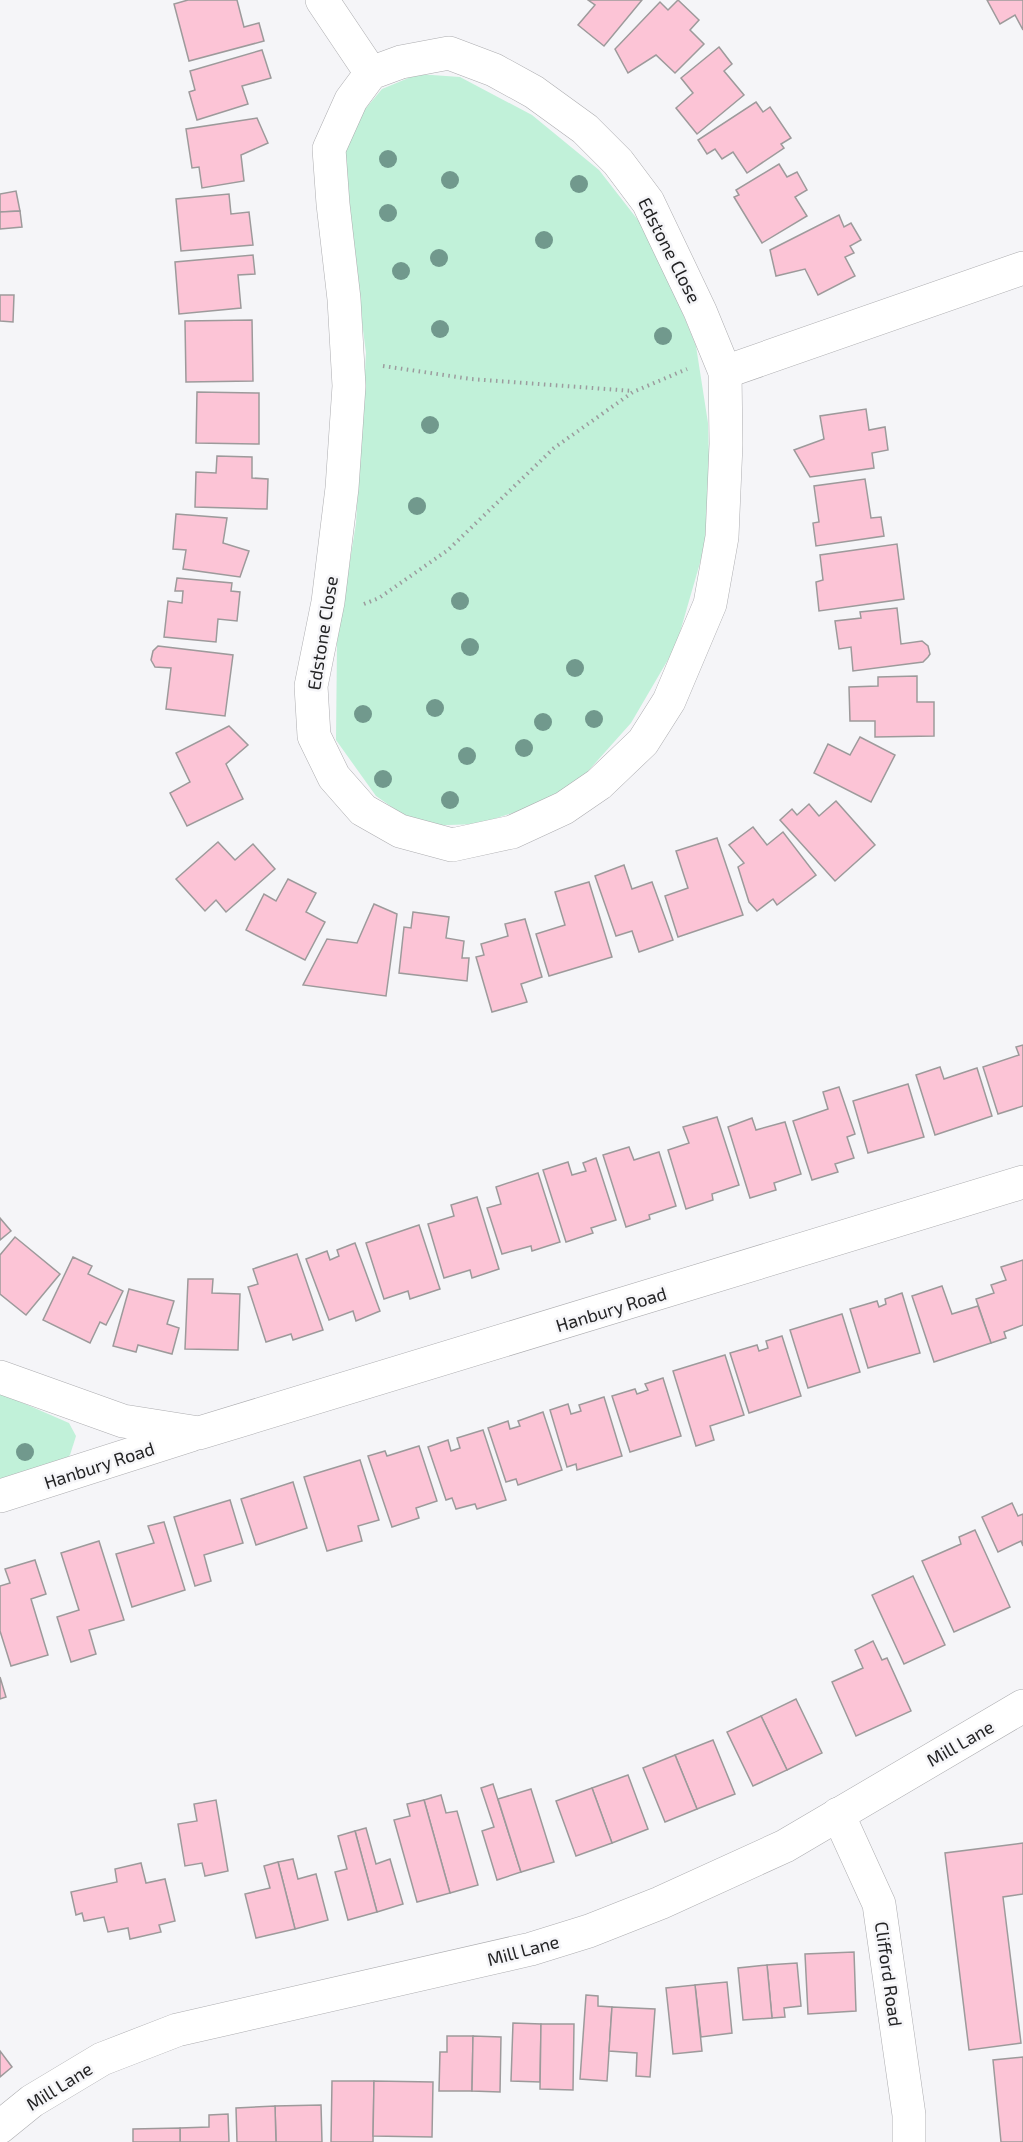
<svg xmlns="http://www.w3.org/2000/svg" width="1023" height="2142" font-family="'Exo 2',sans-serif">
<rect width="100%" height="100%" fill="#f5f5f8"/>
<!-- green -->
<g fill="#c1f1d9">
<polygon points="418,74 460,77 532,115 599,170 652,238 696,346 708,423 710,497 704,549 676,646 631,723 581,779 538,805 478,824 419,826 376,796 336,740 337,642 356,523 366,353 341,161 356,120 382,89"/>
<polygon points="0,1393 69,1423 76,1436 70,1455 59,1466 0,1483"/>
</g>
<!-- building -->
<g fill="#fcc4d6" stroke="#9d9a9b" stroke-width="1.5">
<polygon points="188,0 237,0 244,27 259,23 264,41 189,61 174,4"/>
<polygon points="588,0 642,0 604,46 578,25 595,5"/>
<polygon points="678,0 699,20 690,30 704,44 675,73 656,55 628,73 615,49 660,2 668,10"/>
<polygon points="987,0 1023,0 1023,30 1015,15 1000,24"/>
<polygon points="719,47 732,64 724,71 744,95 697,134 676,108 693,93 681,78"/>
<polygon points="262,50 271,78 242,86 248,104 197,120 189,92 195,90 190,71"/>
<polygon points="756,102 763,112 770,107 791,138 781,144 784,148 747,173 733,152 722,159 715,149 707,154 698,140"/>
<polygon points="257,118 268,143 241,155 244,181 202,188 199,167 192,168 186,129"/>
<polygon points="779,164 787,177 797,172 807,190 795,197 807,216 762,243 734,197 739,195 736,190"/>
<polygon points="16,191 20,211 0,212 0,194"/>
<polygon points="229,194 231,214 249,212 253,245 181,251 176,199"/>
<polygon points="20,211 22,227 0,229 0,212"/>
<polygon points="839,215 844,227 851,223 861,240 850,246 854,253 845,257 855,276 818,295 805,269 776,276 770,250"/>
<polygon points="253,255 255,274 238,275 241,308 179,314 175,262"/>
<polygon points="0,295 14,295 13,322 0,321"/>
<polygon points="252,320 253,381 186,382 185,321"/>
<polygon points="197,392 259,393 259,444 196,443"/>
<polygon points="866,409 869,430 885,427 888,450 872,453 874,468 810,477 794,450 824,439 820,416"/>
<polygon points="217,456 252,457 252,478 268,479 267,509 195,507 196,472 216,473"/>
<polygon points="865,479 871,518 881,517 884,536 816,546 813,523 819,522 814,486"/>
<polygon points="176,514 227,518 223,543 249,551 240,577 183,569 186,550 173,549"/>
<polygon points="897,544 904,599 819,611 816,582 823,580 820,555"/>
<polygon points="177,578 232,583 231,591 240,592 237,621 218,619 216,642 164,637 168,601 182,603 183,591 175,591"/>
<polygon points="897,608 901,644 922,641 928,646 930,654 928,657 923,662 853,671 851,647 839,649 835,621 861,618 860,612"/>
<polygon points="158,646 233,655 225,716 166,709 171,668 155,667 151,660 153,651"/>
<polygon points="917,676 917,702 934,702 934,736 875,737 875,721 850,721 849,687 878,686 878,677"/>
<polygon points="229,726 248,745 226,764 243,799 187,826 170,793 190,782 176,753"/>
<polygon points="860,737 895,755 871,802 814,773 828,744 850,755"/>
<polygon points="836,801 875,845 835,881 780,820 792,809 797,815 809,804 819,816"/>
<polygon points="753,827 767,845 783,832 816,875 777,905 773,899 757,911 749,902 738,867 744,863 729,845"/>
<polygon points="717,838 743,915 678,937 665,896 688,888 676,851"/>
<polygon points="218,842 235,860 253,844 275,869 226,912 216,900 205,911 176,879"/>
<polygon points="624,865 632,889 652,882 673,940 639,952 632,931 616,936 595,876"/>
<polygon points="288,879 316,893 306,912 325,922 305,960 246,930 264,894 276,901"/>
<polygon points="589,882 612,957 549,976 536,934 565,925 555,892"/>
<polygon points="374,904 397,914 386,996 303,985 327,939 357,943"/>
<polygon points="413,912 449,917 446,938 464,941 462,958 469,958 467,981 399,973 404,927 411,928"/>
<polygon points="525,919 542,977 521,984 527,1002 492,1012 476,957 484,955 481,944 508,936 505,924"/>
<polygon points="1023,1045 1023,1106 998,1114 983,1067 1019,1055 1016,1047"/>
<polygon points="940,1067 944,1079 977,1068 992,1116 935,1135 916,1075"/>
<polygon points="908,1084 924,1137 868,1153 853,1101"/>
<polygon points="839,1087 855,1134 847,1137 854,1158 835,1164 838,1172 812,1180 793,1121 828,1109 823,1092"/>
<polygon points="717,1117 739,1185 712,1194 713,1200 686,1209 668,1150 689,1143 683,1127"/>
<polygon points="752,1118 756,1130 785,1122 801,1174 774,1183 776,1190 750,1198 728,1127"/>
<polygon points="629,1147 634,1160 659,1152 676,1206 649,1215 650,1219 626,1227 603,1155"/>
<polygon points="596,1158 616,1220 591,1228 593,1233 566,1242 543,1170 568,1162 572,1175 586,1171 583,1163"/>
<polygon points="538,1173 560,1242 532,1251 531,1246 502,1254 487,1208 501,1204 496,1187"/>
<polygon points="477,1197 499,1269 472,1278 470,1270 444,1278 428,1224 454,1216 451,1205"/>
<polygon points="0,1218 11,1231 0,1240"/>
<polygon points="419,1225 440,1289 410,1299 408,1291 384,1299 366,1243"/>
<polygon points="15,1237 60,1274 26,1315 0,1294 0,1255"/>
<polygon points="355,1243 380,1311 356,1321 353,1311 329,1320 306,1259 327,1251 330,1260 339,1256 337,1250"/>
<polygon points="297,1254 323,1330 293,1340 291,1334 266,1342 248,1287 258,1284 253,1269"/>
<polygon points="73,1257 92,1266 88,1274 123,1291 106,1325 100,1322 90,1343 43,1320"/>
<polygon points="1023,1260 1023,1325 1004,1332 1006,1338 991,1343 976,1299 994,1293 991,1285 1006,1280 1001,1267"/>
<polygon points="188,1279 213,1279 212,1293 240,1294 238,1350 185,1349"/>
<polygon points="942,1286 952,1314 978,1306 991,1343 934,1362 912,1296"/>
<polygon points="129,1289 174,1301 167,1324 179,1328 172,1354 138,1345 136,1352 113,1346"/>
<polygon points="902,1293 920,1353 868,1368 850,1309 877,1301 879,1307 886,1304 885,1299"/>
<polygon points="842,1314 860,1372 808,1388 790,1330"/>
<polygon points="782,1336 801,1396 749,1413 730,1353 757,1345 759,1351 768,1348 766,1341"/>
<polygon points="725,1355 744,1415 710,1426 714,1440 696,1446 673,1371"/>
<polygon points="663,1378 681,1436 630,1452 612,1396 635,1389 637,1394 648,1390 645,1384"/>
<polygon points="604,1397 622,1456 577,1470 576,1464 567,1467 550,1410 568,1404 571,1414 581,1411 579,1405"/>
<polygon points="543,1412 562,1470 518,1485 516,1479 506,1482 488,1428 508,1421 510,1429 520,1426 518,1421"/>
<polygon points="483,1430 506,1500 477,1509 475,1504 456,1509 452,1498 446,1500 428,1447 448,1440 451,1451 460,1448 457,1438"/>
<polygon points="419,1446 437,1501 416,1508 419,1518 392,1527 368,1456 385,1451 387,1456"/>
<polygon points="360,1460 379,1520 358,1526 362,1541 327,1551 304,1477"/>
<polygon points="293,1482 307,1528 256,1545 241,1499"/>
<polygon points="230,1500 243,1543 204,1555 211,1581 195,1586 174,1517"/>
<polygon points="1012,1503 1018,1516 1023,1514 1023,1546 1021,1541 998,1552 982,1517"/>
<polygon points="164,1522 185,1590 132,1607 116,1554 154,1543 148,1526"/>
<polygon points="975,1530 1010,1607 954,1632 922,1561 961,1544 959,1537"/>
<polygon points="99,1541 124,1620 89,1630 96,1654 71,1662 57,1617 79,1610 61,1553"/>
<polygon points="35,1560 46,1594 31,1599 48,1655 11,1666 0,1631 0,1586 10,1583 5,1569"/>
<polygon points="913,1576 945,1645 904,1664 872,1595"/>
<polygon points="873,1641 882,1660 887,1658 911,1711 856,1736 832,1682 863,1668 855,1650"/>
<polygon points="0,1677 6,1697 0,1699"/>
<polygon points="796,1699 822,1753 787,1770 761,1716"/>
<polygon points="761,1716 787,1770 753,1786 727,1732"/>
<polygon points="713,1740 735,1794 697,1809 675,1755"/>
<polygon points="675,1755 697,1809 665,1822 643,1768"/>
<polygon points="628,1775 648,1829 612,1843 592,1788"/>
<polygon points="493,1784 521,1872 497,1880 482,1831 494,1827 481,1788"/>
<polygon points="592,1788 612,1843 576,1856 556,1801"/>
<polygon points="531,1789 554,1862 521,1872 498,1799"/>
<polygon points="441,1795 446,1813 457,1811 478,1885 450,1893 424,1800"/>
<polygon points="216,1800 228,1871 205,1876 202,1863 185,1866 178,1824 197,1821 194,1804"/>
<polygon points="424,1800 450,1893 417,1902 394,1820 410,1816 407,1804"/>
<polygon points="366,1828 376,1864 390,1859 403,1904 377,1912 355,1831"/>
<polygon points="355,1831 377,1912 348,1920 335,1872 347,1869 338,1836"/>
<polygon points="1023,1843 1023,1894 1003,1897 1021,2043 969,2050 945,1853"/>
<polygon points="293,1859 298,1879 316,1874 328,1920 295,1929 278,1862"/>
<polygon points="278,1862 295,1929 256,1938 245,1894 270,1888 264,1866"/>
<polygon points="141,1863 146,1883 165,1879 175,1921 159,1925 161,1932 130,1939 128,1928 108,1932 104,1917 84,1921 82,1913 76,1915 71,1892 117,1882 115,1869"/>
<polygon points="854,1952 856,2011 808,2014 805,1954"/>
<polygon points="797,1963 801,2006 784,2008 785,2017 772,2018 767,1965"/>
<polygon points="767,1965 772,2018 743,2020 738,1968"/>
<polygon points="727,1982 732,2033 701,2037 695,1985"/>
<polygon points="695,1985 702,2051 673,2054 666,1988"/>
<polygon points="586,1995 598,1996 598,2006 612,2007 607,2081 580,2079"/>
<polygon points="612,2007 655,2009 650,2077 636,2076 637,2053 609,2051"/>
<polygon points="513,2023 541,2024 540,2082 511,2081"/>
<polygon points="541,2024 574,2024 573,2090 540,2089"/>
<polygon points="447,2036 473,2036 472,2091 439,2091 440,2052 447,2052"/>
<polygon points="473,2036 501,2037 500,2092 472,2091"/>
<polygon points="0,2051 12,2067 0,2077"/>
<polygon points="1023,2057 1023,2142 1001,2142 993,2060"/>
<polygon points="332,2081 374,2081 373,2142 331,2142"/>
<polygon points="374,2081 433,2082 432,2137 373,2136"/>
<polygon points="321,2105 322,2142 276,2142 275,2106"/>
<polygon points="275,2106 276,2142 237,2142 236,2108"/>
<polygon points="228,2114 229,2142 180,2142 180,2128 209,2127 209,2115"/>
<polygon points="180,2128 180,2142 133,2142 133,2129"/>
</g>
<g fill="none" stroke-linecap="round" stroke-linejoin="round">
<!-- minor casing -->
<g stroke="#adadb0" stroke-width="34">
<g id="minor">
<polyline points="322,0 371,73"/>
<polygon points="449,53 494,70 534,92 585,129 618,162 648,202 700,311 725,372 726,444 722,537 710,604 669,701 643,742 599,784 564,808 512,832 452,845 400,831 363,810 334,777 314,736 311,686 328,602 342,488 349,386 344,299 333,204 329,149 351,100 371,73 401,62"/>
<polyline points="725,372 1023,268"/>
<polyline points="0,1377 123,1421 199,1433 1023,1182"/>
<polyline points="0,1496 191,1435"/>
<polyline points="838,1814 879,1904 909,2115 909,2142"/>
<polyline points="0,2127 32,2101 102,2059 177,2030 531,1949 589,1931 660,1903 785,1846 1023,1706"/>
</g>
</g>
<!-- path -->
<g stroke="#9c9c9e" stroke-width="4" stroke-dasharray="1.5 4.5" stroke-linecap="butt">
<polyline points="383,366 471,379 633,391"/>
<polyline points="364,604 379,598 448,550 554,448 633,392 687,369"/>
</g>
<!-- minor -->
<use href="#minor" stroke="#fff" stroke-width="33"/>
</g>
<!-- trees -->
<g fill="#71998d">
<circle cx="388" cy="159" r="9"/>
<circle cx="450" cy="180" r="9"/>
<circle cx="579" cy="184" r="9"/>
<circle cx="388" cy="213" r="9"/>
<circle cx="544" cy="240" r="9"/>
<circle cx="439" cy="258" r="9"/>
<circle cx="401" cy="271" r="9"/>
<circle cx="440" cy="329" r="9"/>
<circle cx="663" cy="336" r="9"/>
<circle cx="430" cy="425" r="9"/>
<circle cx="417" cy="506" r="9"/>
<circle cx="460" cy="601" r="9"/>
<circle cx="470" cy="647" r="9"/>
<circle cx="575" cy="668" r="9"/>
<circle cx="435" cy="708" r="9"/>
<circle cx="363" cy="714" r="9"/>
<circle cx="594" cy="719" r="9"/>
<circle cx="543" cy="722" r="9"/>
<circle cx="524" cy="748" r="9"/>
<circle cx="467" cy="756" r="9"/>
<circle cx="383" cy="779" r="9"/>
<circle cx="450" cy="800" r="9"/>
<circle cx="25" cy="1452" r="9"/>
</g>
<g text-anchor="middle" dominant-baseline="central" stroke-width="5" stroke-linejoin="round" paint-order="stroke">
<!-- street labels -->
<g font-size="18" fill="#232324" stroke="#f5f5f8">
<text transform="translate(670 250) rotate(63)">Edstone Close</text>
<text transform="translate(322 633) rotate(-81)">Edstone Close</text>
<text transform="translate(611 1309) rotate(-17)">Hanbury Road</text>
<text transform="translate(99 1465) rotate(-18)">Hanbury Road</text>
<text transform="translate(960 1743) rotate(-30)">Mill Lane</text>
<text transform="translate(523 1950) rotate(-15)">Mill Lane</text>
<text transform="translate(889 1974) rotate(82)">Clifford Road</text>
<text transform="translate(59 2086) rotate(-32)">Mill Lane</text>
</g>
</g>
</svg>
